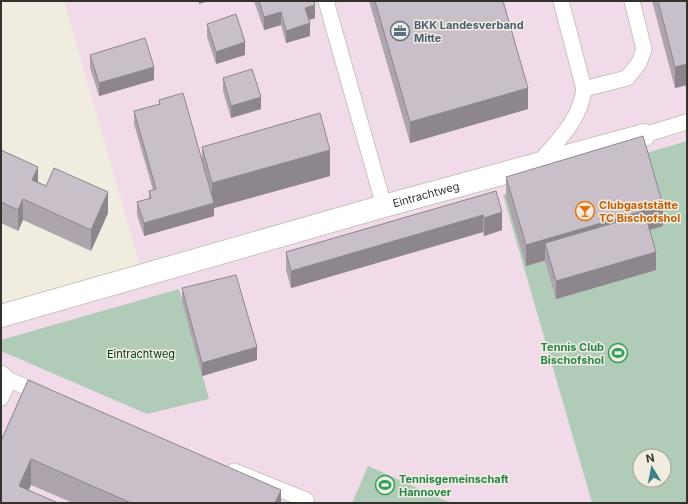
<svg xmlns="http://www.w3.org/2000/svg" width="688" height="504" font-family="Inter,sans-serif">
<rect width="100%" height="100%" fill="#f0ede0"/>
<!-- commercial -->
<polygon fill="#f2dbe8" points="64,1 687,1 687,141 503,195 592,503 451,503 368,467 352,503 1,503 1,313 140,266"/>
<!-- green -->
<g fill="#b0ccb9" fill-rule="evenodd">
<path d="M687,141V503H592L503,195ZM640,456H664V480H640Z"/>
<polygon points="179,289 209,399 147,414 1,351 1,340"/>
<polygon points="368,466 451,503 352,503"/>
</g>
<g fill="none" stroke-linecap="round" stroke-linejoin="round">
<!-- service casing -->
<g stroke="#c8c6b9" stroke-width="17">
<g id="service">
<polyline points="326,1 384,206"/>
<polyline points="584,89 627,78 639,63 644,49 632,1"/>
<polyline points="644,135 687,122"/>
<path d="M537,165C556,142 581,120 584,89L561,1"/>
<polyline points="1,373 9,380 1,398"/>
<polyline points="9,380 43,394"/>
<polyline points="234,471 306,500 305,503"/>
</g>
</g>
<!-- minor casing -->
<g stroke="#c8c6b9" stroke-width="24">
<g id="minor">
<path id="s1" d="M1,316L384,206L644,135"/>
</g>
</g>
<!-- service -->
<use href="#service" stroke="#fff" stroke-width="15"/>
<!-- minor -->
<use href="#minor" stroke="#fff" stroke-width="22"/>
</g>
<!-- wall -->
<g fill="#ada4ac">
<polygon points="254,1 314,1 315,18 309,20 310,36 286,43 281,25 264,30"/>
<polygon points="369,1 503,1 528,109 410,143"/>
<polygon points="652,1 687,1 687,85 675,88"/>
<polygon points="207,24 245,55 216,64 207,37"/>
<polygon points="90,55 154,80 99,96 90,68"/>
<polygon points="223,78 261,109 231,118 223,91"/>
<polygon points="159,100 202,160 202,147 330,176 214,208 214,216 144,236 137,215 137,202 149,199 149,191 153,190 134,124 134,111 159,104"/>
<polygon points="1,150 38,182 108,213 91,251 23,220 18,231 1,223"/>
<polygon points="506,177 663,226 650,230 656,270 556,299 545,261 526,266 506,198"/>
<polygon points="496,191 502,230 484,236 483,232 291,288 286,270 286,252"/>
<polygon points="182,288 257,360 202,376 182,301"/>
<polygon points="28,380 281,503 73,503 31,485 1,503"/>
</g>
<!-- shaded-wall -->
<g fill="#8d868c">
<polygon points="199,1 209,1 199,4"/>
<polygon points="315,5 315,18 305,21 305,8"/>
<polygon points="281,12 281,25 264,30 264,17"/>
<polygon points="310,23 310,36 286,43 286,31"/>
<polygon points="245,42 245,55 216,64 216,52"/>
<polygon points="687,64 687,85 675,88 675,67"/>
<polygon points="154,67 154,80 99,96 99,83"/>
<polygon points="528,88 528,109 410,143 410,122"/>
<polygon points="261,97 261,109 231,118 231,106"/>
<polygon points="330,150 330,176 214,208 214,216 144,236 144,223 212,204 212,183"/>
<polygon points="38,167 38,188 32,180"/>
<polygon points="108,192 108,213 91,251 91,230"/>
<polygon points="23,199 23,220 18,231 18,210"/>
<polygon points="663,205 663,226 549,259 545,243 545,260 526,266 526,245"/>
<polygon points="502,212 502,230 484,236 484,218"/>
<polygon points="483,215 483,232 291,288 291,271"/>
<polygon points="656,252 656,270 556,299 556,281"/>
<polygon points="257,347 257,360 202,376 202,363"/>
<polygon points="31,459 31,485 23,503 19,486"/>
<polygon points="281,490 281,503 275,503"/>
</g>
<!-- building -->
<g fill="#c9bfc8" stroke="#8d868c">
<polygon points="259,1 314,1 315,5 305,8 310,23 286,31 281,12 264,17"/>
<polygon points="375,1 503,1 528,88 410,122"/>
<polygon points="658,1 687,1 687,64 675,67"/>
<polygon points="236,14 245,42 216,52 207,24"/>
<polygon points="145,38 154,67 99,83 90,55"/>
<polygon points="252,69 261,97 231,106 223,78"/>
<polygon points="183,93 214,203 144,223 137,202 151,198 149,191 156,189 134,111 160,104 159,100"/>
<polygon points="320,113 330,150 212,183 202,147"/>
<polygon points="643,136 663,205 526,245 506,177"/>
<polygon points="1,150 38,167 32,180 46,186 54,168 108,192 91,230 23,199 18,210 1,202"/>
<polygon points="496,191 502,212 484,218 483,215 291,271 286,252"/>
<polygon points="645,214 656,252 556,281 545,243"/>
<polygon points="236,275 257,347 202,363 182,288"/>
<polygon points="28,380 281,490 275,503 131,503 31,459 19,486 58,503 1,503 1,441"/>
</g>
<!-- icons -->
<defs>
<g id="office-ring" transform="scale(1)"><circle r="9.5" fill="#f0ede0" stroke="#5c6f8a" stroke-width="1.5"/><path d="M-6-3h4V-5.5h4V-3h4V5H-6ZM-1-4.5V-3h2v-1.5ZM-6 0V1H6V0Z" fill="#5c6f8a"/></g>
<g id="bar-ring" transform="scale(1)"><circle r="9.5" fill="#f0ede0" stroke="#e8710a" stroke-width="1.5"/><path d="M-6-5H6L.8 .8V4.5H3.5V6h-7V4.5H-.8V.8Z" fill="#e8710a"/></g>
<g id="stadium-ring" transform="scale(1)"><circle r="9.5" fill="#f0ede0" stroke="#2e9e5b" stroke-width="1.5"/><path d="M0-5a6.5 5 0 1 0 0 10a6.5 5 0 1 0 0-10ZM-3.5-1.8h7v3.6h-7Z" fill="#2e9e5b"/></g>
</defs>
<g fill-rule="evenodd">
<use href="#office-ring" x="400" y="31"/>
<use href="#bar-ring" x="585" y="211"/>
<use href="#stadium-ring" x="618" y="353"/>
<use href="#stadium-ring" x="385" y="485"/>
</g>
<g text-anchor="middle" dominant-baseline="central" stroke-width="3" stroke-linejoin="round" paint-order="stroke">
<!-- service labels -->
<g font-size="11" font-weight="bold" fill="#4e5e75" stroke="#f0ede0" text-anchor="start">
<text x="414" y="25">BKK Landesverband<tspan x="414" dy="13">Mitte</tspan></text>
</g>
<!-- street labels -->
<g font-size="11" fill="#33322d" stroke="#f0ede0">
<text stroke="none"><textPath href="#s1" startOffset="442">Eintrachtweg</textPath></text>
</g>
<!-- food labels -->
<g font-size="11" font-weight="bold" fill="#c56008" stroke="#f0ede0" text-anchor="start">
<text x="599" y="205">Clubgaststätte<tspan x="599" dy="13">TC Bischofshol</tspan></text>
</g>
<!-- leisure labels -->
<g font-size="11" font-weight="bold" fill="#27864d" stroke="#f0ede0" text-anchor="end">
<text x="604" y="347">Tennis Club<tspan x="604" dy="13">Bischofshol</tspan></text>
<text x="399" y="479" text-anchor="start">Tennisgemeinschaft<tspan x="399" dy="13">Hannover</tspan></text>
</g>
<!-- park labels -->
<g font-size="11" fill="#01371d" stroke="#f0ede0">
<text x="141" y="354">Eintrachtweg</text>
</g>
</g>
<!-- border -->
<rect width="688" height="504" fill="none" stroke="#33322d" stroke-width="4"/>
<!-- north arrow -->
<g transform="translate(652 468) rotate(350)"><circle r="19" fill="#f0ede0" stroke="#a4a298"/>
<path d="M0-3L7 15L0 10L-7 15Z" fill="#3b8388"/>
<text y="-6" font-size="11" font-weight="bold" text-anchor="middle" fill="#33322d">N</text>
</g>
</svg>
